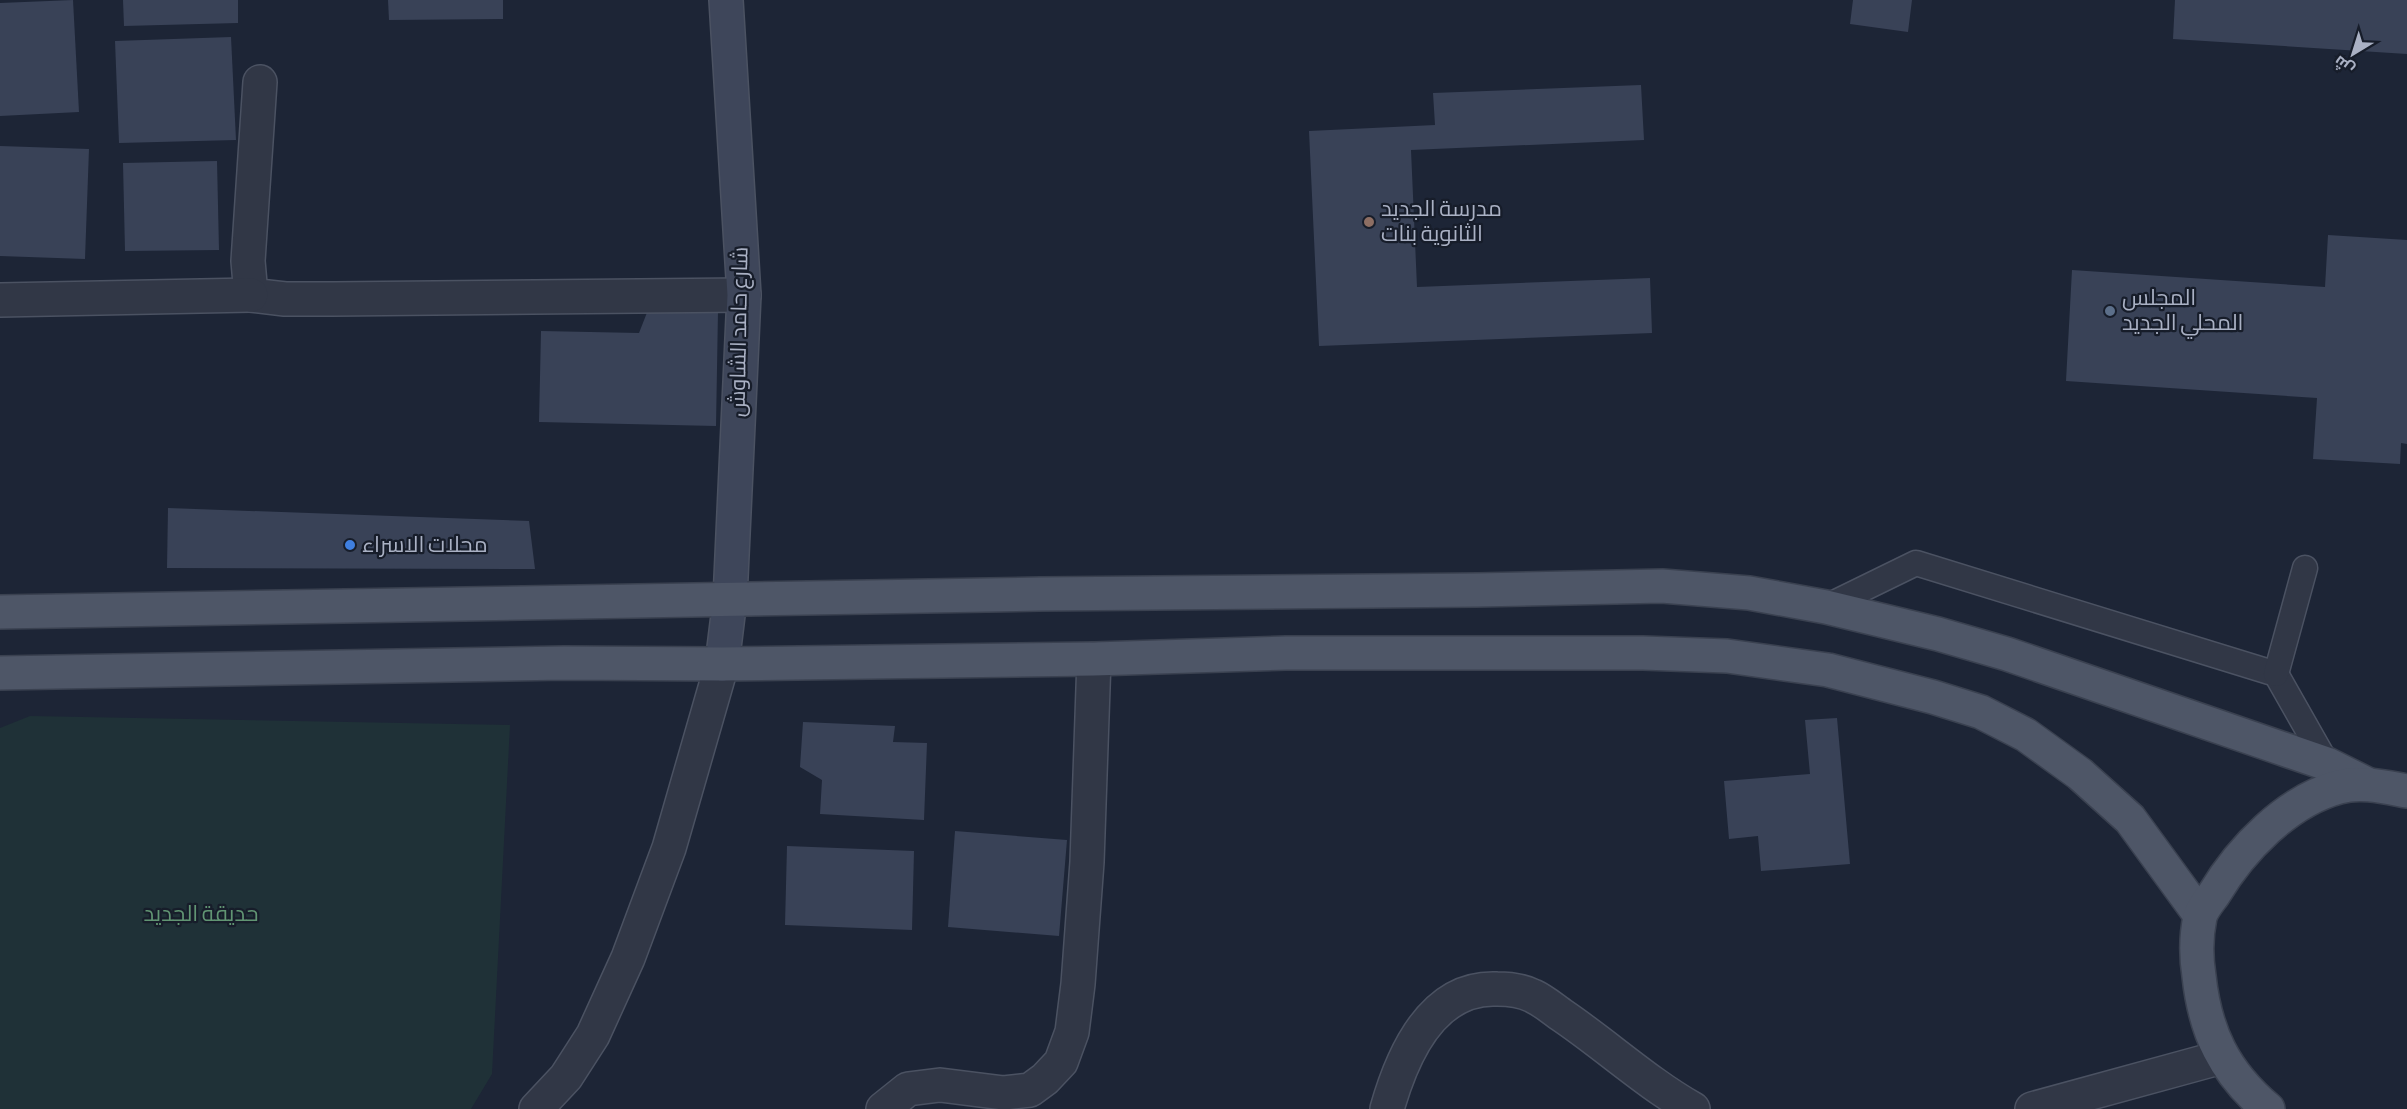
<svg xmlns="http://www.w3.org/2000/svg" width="2407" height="1109" font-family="'Alegreya Sans',Cairo,sans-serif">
<rect width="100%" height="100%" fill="#1d2536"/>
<!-- green -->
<polygon fill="#1f3137" points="30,716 510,725 492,1074 471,1109 0,1109 0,728"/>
<!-- building -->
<g fill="#394257">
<polygon points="73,0 79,112 0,116 0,3"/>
<polygon points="123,0 238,0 238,23 124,26"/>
<polygon points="388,0 503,0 503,19 389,20"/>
<polygon points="1853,0 1912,0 1908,32 1850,24"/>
<polygon points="2175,0 2407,0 2407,54 2173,39"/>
<polygon points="231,37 236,140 119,143 115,41"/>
<polygon points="1641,85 1644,140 1411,150 1417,287 1650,278 1652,333 1319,346 1309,131 1435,125 1433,93"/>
<polygon points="0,146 89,149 85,259 0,256"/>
<polygon points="217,161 219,250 125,251 123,163"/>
<polygon points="2328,235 2407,240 2407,444 2401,443 2400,464 2313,459 2317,398 2066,381 2072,270 2325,287"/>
<polygon points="648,310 718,311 716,426 539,422 541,331 639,333"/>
<polygon points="168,508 529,521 535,569 167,568"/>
<polygon points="1837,718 1850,864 1761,871 1758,836 1729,839 1724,781 1810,774 1805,720"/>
<polygon points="803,722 895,726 893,742 927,743 924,820 820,814 822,780 800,767"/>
<polygon points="955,831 1067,840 1059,936 948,927"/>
<polygon points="787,846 914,851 912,930 785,925"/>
</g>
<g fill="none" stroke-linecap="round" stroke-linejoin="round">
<!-- lane casing -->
<g stroke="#4b5262" stroke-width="27">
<g id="lane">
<polyline points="1826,607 1916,563 2276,674 2327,764"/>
<polyline points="2276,674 2305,568"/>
</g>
</g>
<!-- street casing -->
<g stroke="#4b5262" stroke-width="36">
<g id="street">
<polyline points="260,82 248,261 251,295 285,299 334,299 744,295"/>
<polyline points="0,300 251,295"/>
<polyline points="536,1109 566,1077 593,1035 628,958 669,848 722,664"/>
<polyline points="883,1109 908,1089 940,1085 1004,1093 1030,1090 1045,1079 1061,1062 1072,1032 1078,984 1087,862 1094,659"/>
<path d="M1387,1109C1402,1056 1432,986 1497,989C1508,989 1523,991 1533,996C1544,1001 1554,1010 1563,1016C1607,1046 1647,1083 1693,1109"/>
<polyline points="2032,1109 2222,1057"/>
</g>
</g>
<!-- secondary casing -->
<g stroke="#4b5262" stroke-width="36">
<polyline id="secondary" points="722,664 730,599 744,295 726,0"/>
</g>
<!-- primary casing -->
<g stroke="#3a4150" stroke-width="36">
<g id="primary">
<polyline points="0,612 1040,594 1477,590 1662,586 1749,593 1826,607 1938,634 2007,654 2327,764 2367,784"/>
<polyline points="0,673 564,663 722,664 1094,659 1286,653 1643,653 1727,656 1828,670 1933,697 1981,712 2026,735 2080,774 2130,819 2200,915"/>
<path d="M2268,1109C2224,1072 2205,1032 2199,976C2196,957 2196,936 2200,917C2202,909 2209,901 2214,894C2241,849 2287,801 2339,787C2361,781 2385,787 2407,791"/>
</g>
</g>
<!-- lane -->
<use href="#lane" stroke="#313746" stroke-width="24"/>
<!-- street -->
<use href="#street" stroke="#313746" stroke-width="33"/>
<!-- secondary -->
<use href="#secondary" stroke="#3e465a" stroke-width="33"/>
<!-- primary -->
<use href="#primary" stroke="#4e5667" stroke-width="33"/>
</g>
<!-- markers -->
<circle fill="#8d6e63" stroke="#171d2a" stroke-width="2" cx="1369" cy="222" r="6"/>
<circle fill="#5c6f8a" stroke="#171d2a" stroke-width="2" cx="2110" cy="311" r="6"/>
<circle fill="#3f7fe0" stroke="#171d2a" stroke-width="2" cx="350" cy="545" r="6"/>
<g text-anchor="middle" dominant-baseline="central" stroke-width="4.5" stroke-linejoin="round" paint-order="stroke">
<!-- poi labels -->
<g font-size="22" fill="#aab1c4" stroke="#171d2a" text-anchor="start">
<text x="1381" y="209">مدرسة الجديد<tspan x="1381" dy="25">الثانوية بنات</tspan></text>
<text x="2122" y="298">المجلس<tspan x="2122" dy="25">المحلي الجديد</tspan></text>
<text x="362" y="545">محلات الاسراء</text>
</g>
<!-- street labels -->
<g font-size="22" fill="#aab1c4" stroke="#171d2a">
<text transform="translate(739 332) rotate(-89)">شارع حامد الشاوش</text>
</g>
<!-- park labels -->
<g font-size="22" fill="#619573" stroke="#171d2a">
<text x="201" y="914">حديقة الجديد</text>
</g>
</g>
<!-- north arrow -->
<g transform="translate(2353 54) rotate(218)" stroke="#171d2a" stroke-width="4.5" paint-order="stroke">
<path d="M0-4.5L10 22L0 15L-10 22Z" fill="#aab1c4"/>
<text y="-9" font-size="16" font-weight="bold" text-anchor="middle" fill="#aab1c4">ش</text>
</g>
</svg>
